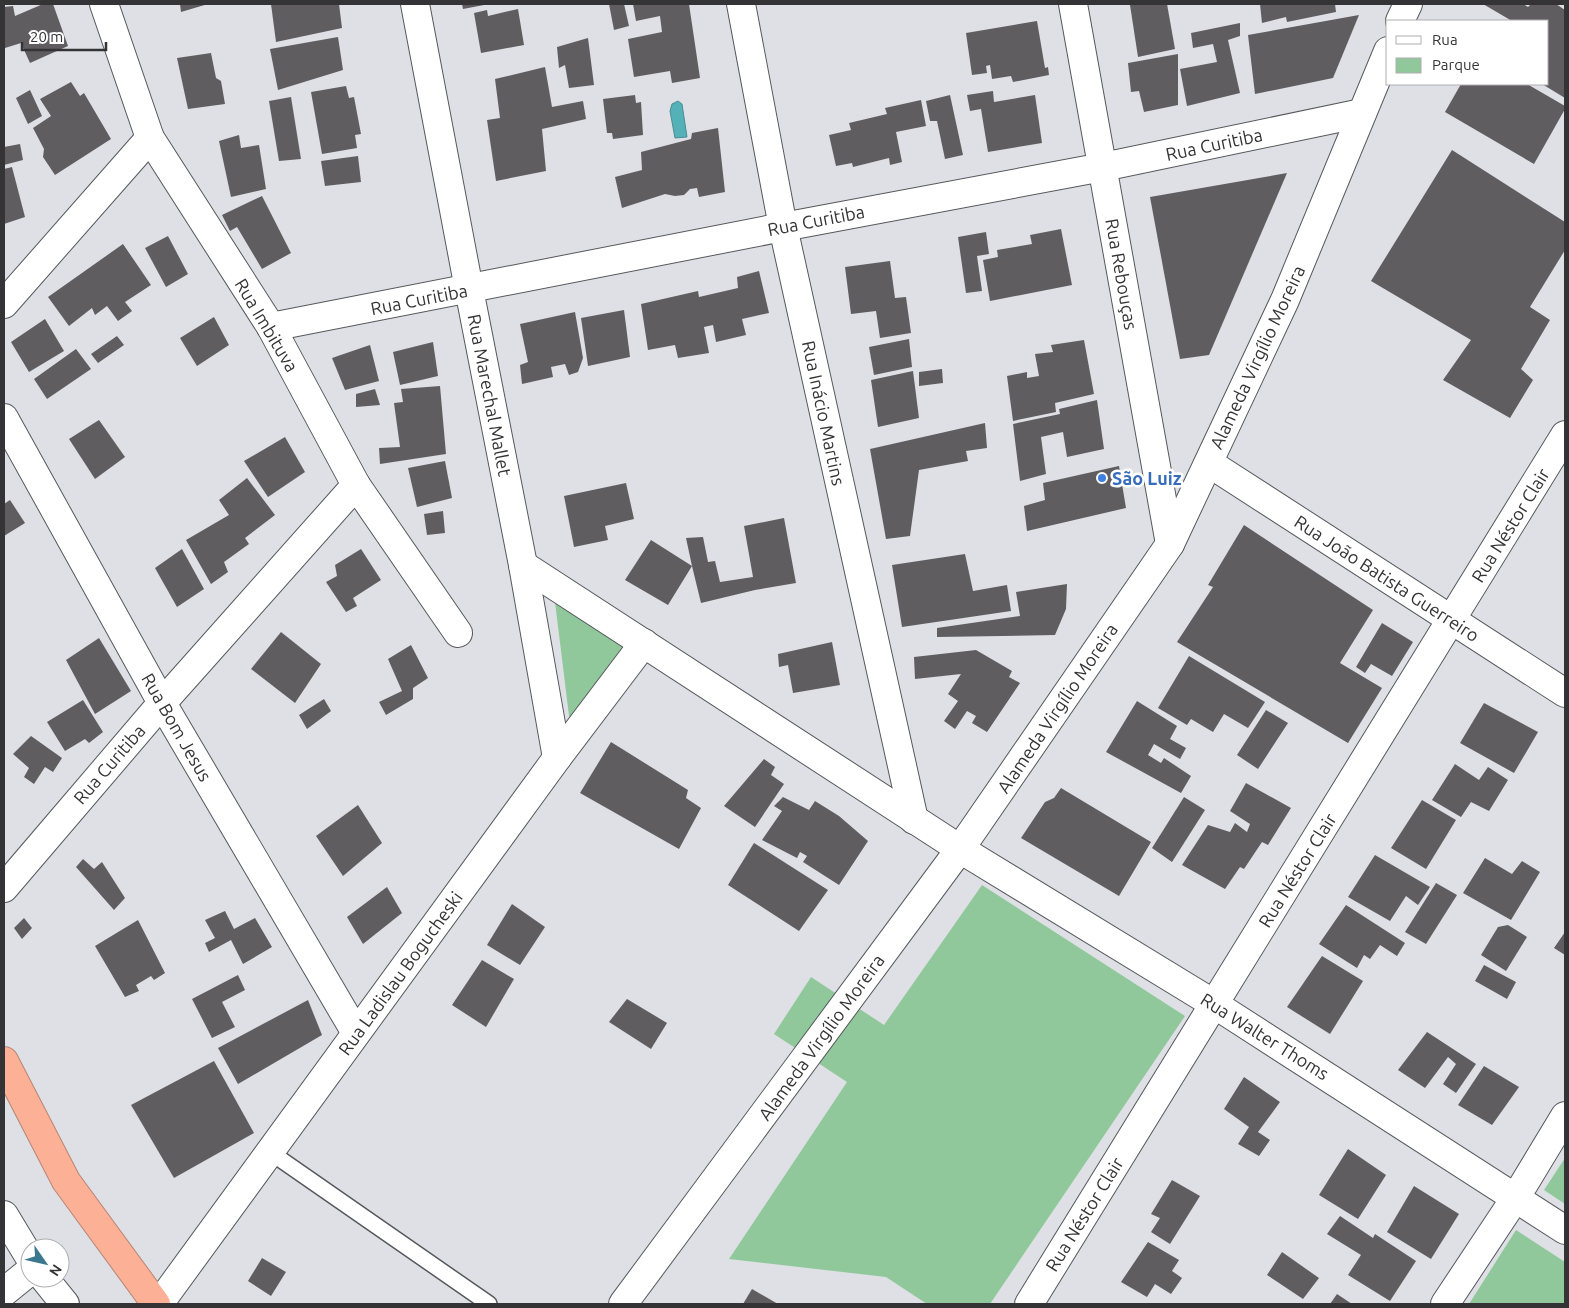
<svg xmlns="http://www.w3.org/2000/svg" width="1569" height="1308" font-family="Ubuntu,sans-serif">
<rect width="100%" height="100%" fill="#dee0e5"/>
<!-- green -->
<g fill="#90c89b">
<polygon points="555,602 628,650 571,732"/>
<polygon points="982,885 1185,1016 990,1304 927,1304 886,1277 729,1259 847,1082 774,1034 811,977 884,1025"/>
<polygon points="1565,1158 1565,1204 1544,1190"/>
<polygon points="1516,1230 1565,1262 1565,1304 1469,1304"/>
</g>
<!-- water -->
<polygon fill="#55b1b8" stroke="#4b8c91" points="678,101 682,104 687,137 675,138 670,111 672,104"/>
<!-- building -->
<g fill="#605d61">
<polygon points="43,4 53,4 68,46 30,63 21,43 5,48 4,41 4,7 13,6 15,16"/>
<polygon points="180,4 208,4 181,12"/>
<polygon points="271,4 339,4 342,28 276,42"/>
<polygon points="462,4 484,4 484,5 463,9"/>
<polygon points="609,4 624,4 629,26 614,30"/>
<polygon points="633,4 689,4 700,78 672,83 670,71 634,77 628,39 662,32 660,16 636,21"/>
<polygon points="1134,4 1167,4 1175,49 1138,57 1130,5"/>
<polygon points="1260,4 1335,4 1336,12 1287,22 1286,17 1262,23"/>
<polygon points="1483,4 1523,4 1528,7 1531,4 1556,4 1565,10 1565,98 1542,84 1548,84 1548,21 1512,21"/>
<polygon points="518,9 524,45 481,53 474,13 487,10 488,16"/>
<polygon points="1359,15 1333,78 1255,94 1248,35"/>
<polygon points="1037,21 1045,68 1048,67 1049,75 1013,82 1011,76 992,79 990,65 986,66 987,73 972,75 966,33"/>
<polygon points="1240,23 1240,36 1228,40 1240,93 1187,106 1180,69 1217,62 1213,44 1193,48 1191,33"/>
<polygon points="338,37 343,70 278,90 270,49"/>
<polygon points="588,38 594,85 569,88 565,65 559,68 557,47"/>
<polygon points="211,53 216,78 221,81 225,104 188,109 177,58"/>
<polygon points="1178,54 1178,105 1144,112 1139,91 1131,92 1128,63"/>
<polygon points="545,67 552,107 583,101 586,119 542,129 546,171 496,181 487,120 500,118 495,79"/>
<polygon points="71,82 80,96 84,93 111,139 55,175 43,157 44,149 33,128 51,116 40,99"/>
<polygon points="1461,84 1527,84 1565,106 1565,109 1534,164 1445,112"/>
<polygon points="346,86 349,98 354,97 361,134 355,135 357,148 322,154 311,92"/>
<polygon points="30,90 42,116 28,124 16,98"/>
<polygon points="993,91 994,102 1035,95 1042,143 988,152 981,109 970,111 967,95"/>
<polygon points="635,95 636,103 641,102 643,135 613,139 612,133 607,133 603,99"/>
<polygon points="950,95 963,155 945,159 937,121 930,121 926,101"/>
<polygon points="291,97 301,159 279,161 269,101"/>
<polygon points="921,100 926,126 896,132 902,162 890,165 889,158 853,167 852,163 836,166 829,135 851,130 849,123 887,114 885,108"/>
<polygon points="718,128 725,192 699,197 697,188 690,189 684,195 675,196 665,194 622,208 615,177 642,170 641,152 691,139 692,133"/>
<polygon points="239,135 241,148 259,145 266,189 231,197 219,141"/>
<polygon points="20,144 23,160 4,165 4,147"/>
<polygon points="1452,150 1565,222 1565,250 1530,307 1550,320 1521,369 1533,380 1510,418 1443,380 1471,340 1371,281"/>
<polygon points="358,156 361,182 325,186 321,161"/>
<polygon points="12,167 25,217 4,224 4,169"/>
<polygon points="1287,173 1209,355 1180,359 1150,197"/>
<polygon points="262,196 291,253 262,269 237,227 230,231 222,215"/>
<polygon points="1061,229 1072,285 990,301 983,260 998,257 997,250 1032,244 1030,235"/>
<polygon points="986,232 989,254 977,256 982,291 966,293 958,237"/>
<polygon points="168,236 188,274 166,287 145,248"/>
<polygon points="123,244 151,285 125,302 132,311 118,321 107,306 95,315 92,308 69,326 48,297"/>
<polygon points="890,261 895,298 906,297 911,333 880,338 876,311 851,314 845,267"/>
<polygon points="759,271 769,313 742,319 746,335 716,342 713,325 704,327 709,353 678,358 675,345 648,350 641,304 698,291 699,297 738,288 737,277"/>
<polygon points="624,310 630,357 588,366 581,318"/>
<polygon points="575,312 583,358 578,372 569,375 565,364 551,367 553,377 522,384 520,365 528,362 520,324"/>
<polygon points="214,317 229,345 197,366 180,338"/>
<polygon points="45,319 64,351 29,372 11,342"/>
<polygon points="117,336 124,345 98,363 91,354"/>
<polygon points="909,339 912,367 874,375 869,347"/>
<polygon points="1084,340 1094,394 1055,403 1056,412 1013,421 1007,376 1027,372 1027,378 1039,376 1035,354 1053,352 1051,345"/>
<polygon points="433,342 438,376 400,385 393,352"/>
<polygon points="370,345 379,381 345,390 332,358"/>
<polygon points="76,349 91,369 47,399 34,379"/>
<polygon points="942,369 943,383 919,386 919,372"/>
<polygon points="913,371 919,418 878,427 871,380"/>
<polygon points="440,386 446,454 380,464 379,448 400,447 394,403 403,402 401,389"/>
<polygon points="375,389 380,405 356,407 356,394"/>
<polygon points="1097,400 1104,449 1067,457 1063,432 1041,437 1046,474 1020,481 1013,424 1060,414 1059,409"/>
<polygon points="99,420 125,457 95,479 69,439"/>
<polygon points="985,423 987,448 966,451 968,461 919,470 910,536 886,539 870,449"/>
<polygon points="285,437 305,472 268,497 244,461"/>
<polygon points="445,461 452,498 417,507 408,468"/>
<polygon points="1119,466 1126,508 1027,531 1024,506 1045,500 1043,483"/>
<polygon points="247,478 275,515 245,538 249,544 224,562 228,572 211,584 186,540 229,515 219,500"/>
<polygon points="626,483 634,519 605,526 608,540 574,547 564,496"/>
<polygon points="10,500 25,523 4,536 4,504"/>
<polygon points="443,511 445,533 427,535 424,514"/>
<polygon points="784,518 796,583 755,590 701,603 692,566 668,605 625,580 651,540 692,566 686,538 703,537 708,562 715,561 720,582 753,577 744,526"/>
<polygon points="1244,525 1373,610 1340,663 1382,688 1348,743 1177,642 1213,587 1208,585"/>
<polygon points="182,549 204,589 177,607 155,568"/>
<polygon points="361,549 381,580 353,598 357,606 346,612 326,582 337,576 335,565"/>
<polygon points="965,554 973,591 1007,585 1011,611 902,627 892,565"/>
<polygon points="1067,584 1066,609 1055,635 937,637 937,628 1020,616 1016,592"/>
<polygon points="1382,623 1413,642 1392,676 1371,664 1365,673 1356,667"/>
<polygon points="281,632 321,664 295,703 251,669"/>
<polygon points="99,638 131,691 95,714 66,660"/>
<polygon points="832,642 840,685 793,693 788,665 779,667 778,654"/>
<polygon points="411,645 428,678 413,688 413,699 386,715 379,702 402,691 388,659"/>
<polygon points="976,650 1012,671 1009,677 1020,683 987,732 972,723 976,716 967,711 955,729 944,721 958,701 948,694 961,674 915,679 914,657"/>
<polygon points="1189,656 1265,702 1248,728 1224,714 1213,732 1191,719 1187,725 1158,708"/>
<polygon points="324,699 331,711 307,729 299,715"/>
<polygon points="83,700 103,732 89,743 85,739 65,751 47,722"/>
<polygon points="1137,701 1177,726 1170,739 1186,748 1180,759 1154,744 1148,755 1161,763 1164,758 1191,776 1181,793 1106,752"/>
<polygon points="1484,703 1538,732 1514,773 1460,743"/>
<polygon points="1266,710 1288,723 1258,769 1237,755"/>
<polygon points="31,736 62,758 53,772 45,767 34,784 24,777 29,768 13,754"/>
<polygon points="611,742 688,790 686,798 701,808 679,849 580,793"/>
<polygon points="764,759 775,767 771,775 784,784 755,827 724,806"/>
<polygon points="1455,764 1479,780 1488,767 1508,780 1489,811 1471,802 1461,817 1432,800"/>
<polygon points="1246,783 1291,808 1268,845 1262,842 1244,869 1240,867 1225,889 1182,865 1208,825 1230,832 1235,823 1247,832 1250,824 1230,811"/>
<polygon points="1061,788 1151,842 1119,896 1021,838 1045,802 1054,798"/>
<polygon points="783,797 809,810 815,801 839,816 868,841 839,885 803,862 807,856 800,852 797,858 762,840 782,811 774,806"/>
<polygon points="1184,797 1205,810 1172,862 1152,848"/>
<polygon points="1422,800 1456,820 1426,869 1391,848"/>
<polygon points="358,805 382,843 343,876 316,836"/>
<polygon points="754,843 828,890 799,931 728,885"/>
<polygon points="1375,855 1430,887 1418,905 1406,896 1390,921 1348,897"/>
<polygon points="1485,858 1512,874 1522,861 1540,872 1511,920 1463,893"/>
<polygon points="83,859 94,869 102,862 125,898 114,910 76,867"/>
<polygon points="1436,883 1457,895 1426,944 1405,932"/>
<polygon points="387,887 402,913 363,944 347,917"/>
<polygon points="512,904 545,927 520,965 487,945"/>
<polygon points="1346,905 1405,943 1397,956 1380,945 1370,959 1364,955 1357,968 1319,944"/>
<polygon points="225,911 234,929 255,918 272,947 243,964 231,940 209,952 205,943 215,938 205,920"/>
<polygon points="24,918 32,928 22,939 14,928"/>
<polygon points="138,920 165,973 154,980 151,976 136,985 139,991 125,997 95,946"/>
<polygon points="1508,925 1527,937 1506,971 1481,955 1498,927"/>
<polygon points="1565,932 1565,955 1554,948"/>
<polygon points="1322,956 1363,981 1330,1034 1287,1007"/>
<polygon points="482,960 514,979 486,1027 452,1005"/>
<polygon points="1484,965 1516,982 1507,999 1475,981"/>
<polygon points="238,975 245,990 222,1002 235,1027 212,1038 192,999"/>
<polygon points="627,999 667,1023 651,1049 609,1022"/>
<polygon points="308,1000 322,1035 238,1084 218,1048"/>
<polygon points="1427,1032 1476,1064 1456,1093 1443,1084 1456,1064 1448,1057 1425,1088 1398,1070"/>
<polygon points="214,1061 254,1133 174,1178 131,1105"/>
<polygon points="1484,1066 1519,1087 1492,1125 1458,1105"/>
<polygon points="1244,1077 1280,1102 1258,1132 1270,1140 1259,1156 1238,1144 1249,1127 1224,1109"/>
<polygon points="1348,1149 1386,1175 1358,1219 1319,1195"/>
<polygon points="1172,1180 1200,1196 1170,1244 1151,1232 1160,1218 1151,1214"/>
<polygon points="1414,1186 1459,1214 1431,1259 1387,1232"/>
<polygon points="1340,1216 1373,1238 1375,1234 1416,1261 1390,1301 1348,1275 1361,1255 1327,1234"/>
<polygon points="1148,1242 1179,1260 1172,1271 1182,1278 1171,1294 1155,1284 1147,1297 1121,1282"/>
<polygon points="1282,1252 1319,1278 1303,1299 1267,1275"/>
<polygon points="262,1258 286,1272 271,1296 248,1281"/>
<polygon points="752,1289 778,1304 743,1304"/>
<polygon points="1337,1294 1352,1304 1330,1304"/>
</g>
<g fill="none" stroke-linecap="round" stroke-linejoin="round">
<!-- lane casing -->
<g stroke="#56585c" stroke-width="18">
<polyline id="lane" points="270,1152 489,1304"/>
</g>
<!-- street casing -->
<g stroke="#56585c" stroke-width="30">
<g id="street">
<polyline points="104,4 150,138 271,327 356,485 458,633"/>
<polyline points="415,4 469,289 523,565 557,758"/>
<polyline points="741,4 783,227 914,820"/>
<polyline points="1073,4 1170,544"/>
<polyline points="4,304 150,138"/>
<polyline points="271,327 783,227 1103,167 1362,113"/>
<polyline points="4,418 162,703 356,1033"/>
<polyline points="1209,463 1565,693"/>
<polyline points="523,565 960,849 1214,1004 1565,1230"/>
<polyline points="4,888 162,703 356,485"/>
<polyline points="4,1215 30,1258"/>
<polyline points="44,1278 65,1304"/>
<polyline points="4,1292 30,1271"/>
<polyline points="159,1304 557,758 644,643"/>
<polyline points="1029,1304 1565,435"/>
<polyline points="1445,1304 1516,1197 1565,1116"/>
</g>
</g>
<!-- secondary casing -->
<g stroke="#56585c" stroke-width="30">
<g id="secondary">
<polyline points="1400,21 1408,4"/>
<polyline points="623,1304 960,849 1170,544 1285,300 1388,51"/>
</g>
</g>
<!-- highway casing -->
<g stroke="#b68574" stroke-width="30">
<polyline id="highway" points="4,1061 66,1181 156,1304"/>
</g>
<!-- lane -->
<use href="#lane" stroke="#fff" stroke-width="15"/>
<!-- street -->
<use href="#street" stroke="#fff" stroke-width="28"/>
<!-- secondary -->
<use href="#secondary" stroke="#fff" stroke-width="28"/>
<!-- highway -->
<use href="#highway" stroke="#fcb096" stroke-width="28"/>
</g>
<!-- markers -->
<circle fill="#3f7fe0" stroke="#fff" stroke-width="2" cx="1102" cy="478" r="5"/>
<g text-anchor="middle" dominant-baseline="central" stroke-width="5" stroke-linejoin="round" paint-order="stroke">
<!-- street labels -->
<g font-size="18" fill="#343436" stroke="#fff">
<text transform="translate(1214 144) rotate(-12)">Rua Curitiba</text>
<text transform="translate(816 220) rotate(-11)">Rua Curitiba</text>
<text transform="translate(1122 274) rotate(80)">Rua Rebouças</text>
<text transform="translate(419 299) rotate(-11)">Rua Curitiba</text>
<text transform="translate(267 325) rotate(59)">Rua Imbituva</text>
<text transform="translate(1257 357) rotate(-65)">Alameda Virgílio Moreira</text>
<text transform="translate(490 395) rotate(79)">Rua Marechal Mallet</text>
<text transform="translate(824 413) rotate(78)">Rua Inácio Martins</text>
<text transform="translate(1510 525) rotate(-58)">Rua Néstor Clair</text>
<text transform="translate(1387 578) rotate(33)">Rua João Batista Guerreiro</text>
<text transform="translate(1057 708) rotate(-56)">Alameda Virgílio Moreira</text>
<text transform="translate(177 727) rotate(60)">Rua Bom Jesus</text>
<text transform="translate(109 764) rotate(-49)">Rua Curitiba</text>
<text transform="translate(1297 870) rotate(-58)">Rua Néstor Clair</text>
<text transform="translate(400 973) rotate(-54)">Rua Ladislau Bogucheski</text>
<text transform="translate(1265 1036) rotate(32)">Rua Walter Thoms</text>
<text transform="translate(821 1037) rotate(-54)">Alameda Virgílio Moreira</text>
<text transform="translate(1084 1214) rotate(-58)">Rua Néstor Clair</text>
</g>
<!-- shop labels -->
<g font-size="18" font-weight="bold" fill="#366cbe" stroke="#fff" text-anchor="start">
<text x="1112" y="478">São Luiz</text>
</g>
</g>
<!-- border -->
<rect width="1569" height="1308" fill="none" stroke="#343436" stroke-width="10"/>
<!-- legend -->
<rect x="1386" y="20" width="162" height="65" fill="#ffffff" stroke="#aeaeaf"/>
<rect x="1396" y="36" width="25" height="8" fill="#ffffff" stroke="#aeaeaf"/>
<text x="1432" y="45" font-size="15" fill="#343436">Rua</text>
<rect x="1396" y="58" width="25" height="15" fill="#90c89b" stroke="#aeaeaf"/>
<text x="1432" y="70" font-size="15" fill="#343436">Parque</text>
<!-- north arrow -->
<g transform="translate(45 1263) rotate(124)"><circle r="24" fill="#ffffff" stroke="#aeaeaf"/>
<path d="M0-4L9 19L0 12L-9 19Z" fill="#3b778e"/>
<text y="-8" font-size="14" font-weight="bold" text-anchor="middle" fill="#343436">N</text>
</g>
<!-- scale -->
<path d="M22 42v8h84v-8" fill="none" stroke="#343436" stroke-width="2.5"/>
<text x="30" y="42" font-size="15" fill="#343436" stroke="#ffffff" stroke-width="4" paint-order="stroke">20 m</text>
</svg>
